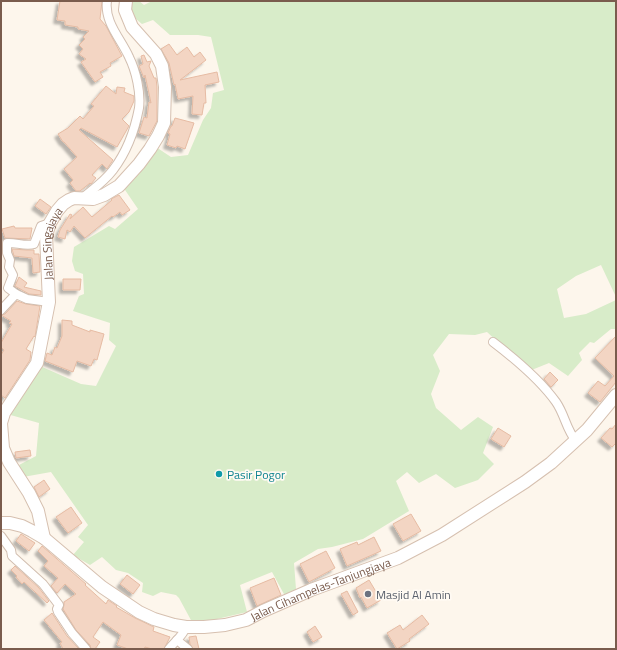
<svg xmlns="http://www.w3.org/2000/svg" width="617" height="650" font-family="'Titillium Web',sans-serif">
<defs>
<filter id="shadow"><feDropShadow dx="-3.5" dy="3.5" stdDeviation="1" flood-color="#0004"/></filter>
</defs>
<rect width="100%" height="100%" fill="#fdf6ec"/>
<!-- green -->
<polygon fill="#d8ecc9" points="130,1 139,1 144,5 152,1 616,1 616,297 601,265 576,276 557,289 564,318 586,314 616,300 616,329 611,329 594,343 590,342 579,353 582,360 568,376 549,363 529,371 487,332 475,335 449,334 433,355 440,371 431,394 436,408 461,430 478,417 493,427 483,453 494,464 478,480 455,488 436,474 419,483 407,472 396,481 409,511 363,539 332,547 318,549 294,563 296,589 285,596 272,572 240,585 247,612 204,622 192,622 179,598 176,595 161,592 153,596 142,592 143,583 128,573 116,570 102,557 90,565 73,555 84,542 78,537 88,525 51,472 23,477 19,465 36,456 39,423 7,414 40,366 81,384 96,386 116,346 109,340 110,323 73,311 79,296 84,294 83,274 75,271 72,261 74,247 109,226 115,229 138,209 123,187 156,147 171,157 188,155 203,120 211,108 213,93 224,90 211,37 198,35 170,35 153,20 142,24 130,14"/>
<!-- building -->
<g fill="#f3d5c3" stroke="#e6bba3" filter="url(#shadow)">
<polygon points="60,1 102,1 100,19 106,26 122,56 110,63 111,66 100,72 103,77 95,82 81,62 86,59 79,54 83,49 79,45 85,39 83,37 89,31 78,29 78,27 65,25 65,21 57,20"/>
<polygon points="169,44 177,55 187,47 194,57 200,52 206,60 180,80 217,72 219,82 205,85 206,103 204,103 202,115 192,114 193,96 178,99 175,84 174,85 169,63 161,49"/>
<polygon points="144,55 147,62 151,61 149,66 154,78 156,78 157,87 157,121 149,136 139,133 144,117 147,118 149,102 151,103 145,75 144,78 139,66 143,64 141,56"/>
<polygon points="106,86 116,94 117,87 125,88 124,92 134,96 134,101 129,112 122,119 129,126 117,147 81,128 79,130 113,160 107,169 102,164 92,175 96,178 91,184 90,183 80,191 76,191 70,183 73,180 64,169 77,157 64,142 63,142 58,134 68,128 80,116 83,119 94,106 91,104"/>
<polygon points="175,118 194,123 185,149 177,146 176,148 167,145 170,134 168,133 171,126 172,126"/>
<polygon points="119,195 130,210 122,215 120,212 113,217 112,216 85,238 74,226 70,232 67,230 65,239 58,237 60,230 70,214 72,215 70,219 83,207 92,217 112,200 111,199"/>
<polygon points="40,199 51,207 46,214 35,206"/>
<polygon points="14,226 15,228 32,228 30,239 5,238 2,229"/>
<polygon points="12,249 27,250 34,250 34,254 39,254 40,272 33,273 32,258 14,256"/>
<polygon points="19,277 27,283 24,287 41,291 41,295 29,294 15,286"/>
<polygon points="63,279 81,279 80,290 63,290"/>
<polygon points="17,301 26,304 40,306 35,337 34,336 26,349 31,352 30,360 5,398 1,395 1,355 4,350 1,347 1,343 12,324 9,323 11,321 1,315 5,314"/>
<polygon points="62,320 72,321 72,325 90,332 90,330 104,334 97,360 94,359 91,366 77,361 73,372 45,361 47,353 52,355 55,347 57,348 62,336"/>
<polygon points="616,336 616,382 600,402 588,393 598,381 605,386 614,376 595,358"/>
<polygon points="550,372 558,380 551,387 544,379"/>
<polygon points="616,424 616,443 612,447 601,438 610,428 612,429"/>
<polygon points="498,428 511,436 504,447 491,439"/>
<polygon points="30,450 31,456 16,458 15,452"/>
<polygon points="44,480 50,489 39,497 34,487"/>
<polygon points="71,507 82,523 68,533 56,517"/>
<polygon points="411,514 421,531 403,541 393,524"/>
<polygon points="21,534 35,543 29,551 16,541"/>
<polygon points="374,537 381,551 347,566 340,549 357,542 358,545"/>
<polygon points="42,546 86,584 85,585 106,604 108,600 117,606 116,607 135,618 154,627 153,631 170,637 164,649 152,649 145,647 144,649 128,649 117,645 121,635 103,622 93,637 100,642 95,649 91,649 90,645 76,630 63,609 64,605 64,602 76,594 65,584 57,593 51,586 58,578 44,566 48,561 38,551"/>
<polygon points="326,551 335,568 309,582 300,564"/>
<polygon points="15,566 39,588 49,601 47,603 24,582 22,584 16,577 17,576 11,570"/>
<polygon points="127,575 140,585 133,594 120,584"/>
<polygon points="274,578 281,595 257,606 250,588"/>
<polygon points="369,580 381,600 367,608 361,597 360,598 356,588"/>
<polygon points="347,591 358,612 353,615 341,594"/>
<polygon points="52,613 67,636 79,649 63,649 60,643 62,642 44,620"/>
<polygon points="422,615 429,624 409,639 410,641 397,649 387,633 400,625 403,630"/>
<polygon points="315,626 322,637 313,642 307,632"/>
<polygon points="196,636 199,649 193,649 190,644 189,637"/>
</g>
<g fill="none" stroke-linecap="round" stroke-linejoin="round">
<!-- street casing -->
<g stroke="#d1beb0" stroke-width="10">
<g id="street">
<path d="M81,199C92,190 104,182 113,170C126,153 135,129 139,108C141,93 136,71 129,57C121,39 104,22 107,1"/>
<polyline points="16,294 27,299 49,302"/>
<path d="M1,310L16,294L8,288L13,275L9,267L10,260L7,253V243C15,242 26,247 34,244L41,226L50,223"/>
<path d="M493,342C514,358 541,381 556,402C565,415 566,429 576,441"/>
<polyline points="1,536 11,550 12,556 43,584 59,605 57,609 58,612 72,633 86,649"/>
<polyline points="177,640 188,649"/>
<path d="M169,649C175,641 183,636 186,627"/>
</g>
</g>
<!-- secondary casing -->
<g stroke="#d6c0b0" stroke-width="14">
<g id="secondary">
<path id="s1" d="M1,523H10L22,526L32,531L44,538L102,587L139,612L154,619L174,625L186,627H204L225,625L246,620L263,611L311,590L398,558L442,535L525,482L551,463L587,430L616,395"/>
<path id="s2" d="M44,538L38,511L29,493L9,462L3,448L1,423L4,413L37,363L49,302L46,235L50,223L57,211L63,204L69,200L74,198L93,199L104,195L119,186L139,164L150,149L158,136L164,123L165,87L162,66L156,54L132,27L125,10L126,1"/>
</g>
</g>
<!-- street -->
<use href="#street" stroke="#fff" stroke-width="8"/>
<!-- secondary -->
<use href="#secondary" stroke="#fff" stroke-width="12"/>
</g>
<!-- markers -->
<circle fill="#0f9aa8" stroke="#fffaf3" stroke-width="1.5" cx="219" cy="474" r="4"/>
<circle fill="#6b7280" stroke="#fffaf3" stroke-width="1.5" cx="368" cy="594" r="4"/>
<g text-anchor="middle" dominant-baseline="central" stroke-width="3.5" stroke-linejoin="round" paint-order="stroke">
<!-- street labels -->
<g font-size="12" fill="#7a5c4d" stroke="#fffaf3">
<text stroke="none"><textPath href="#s2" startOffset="317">Jalan Singajaya</textPath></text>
<text stroke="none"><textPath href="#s1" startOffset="358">Jalan Cihampelas-Tanjungjaya</textPath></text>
</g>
<!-- culture labels -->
<g font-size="12" fill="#0d838f" stroke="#fffaf3" text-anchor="start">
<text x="227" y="474">Pasir Pogor</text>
</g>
<!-- worship labels -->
<g font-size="12" fill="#5b616d" stroke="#fffaf3" text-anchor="start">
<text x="376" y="594">Masjid Al Amin</text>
</g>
</g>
<!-- border -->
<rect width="617" height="650" fill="none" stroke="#7a5c4d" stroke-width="4"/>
</svg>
